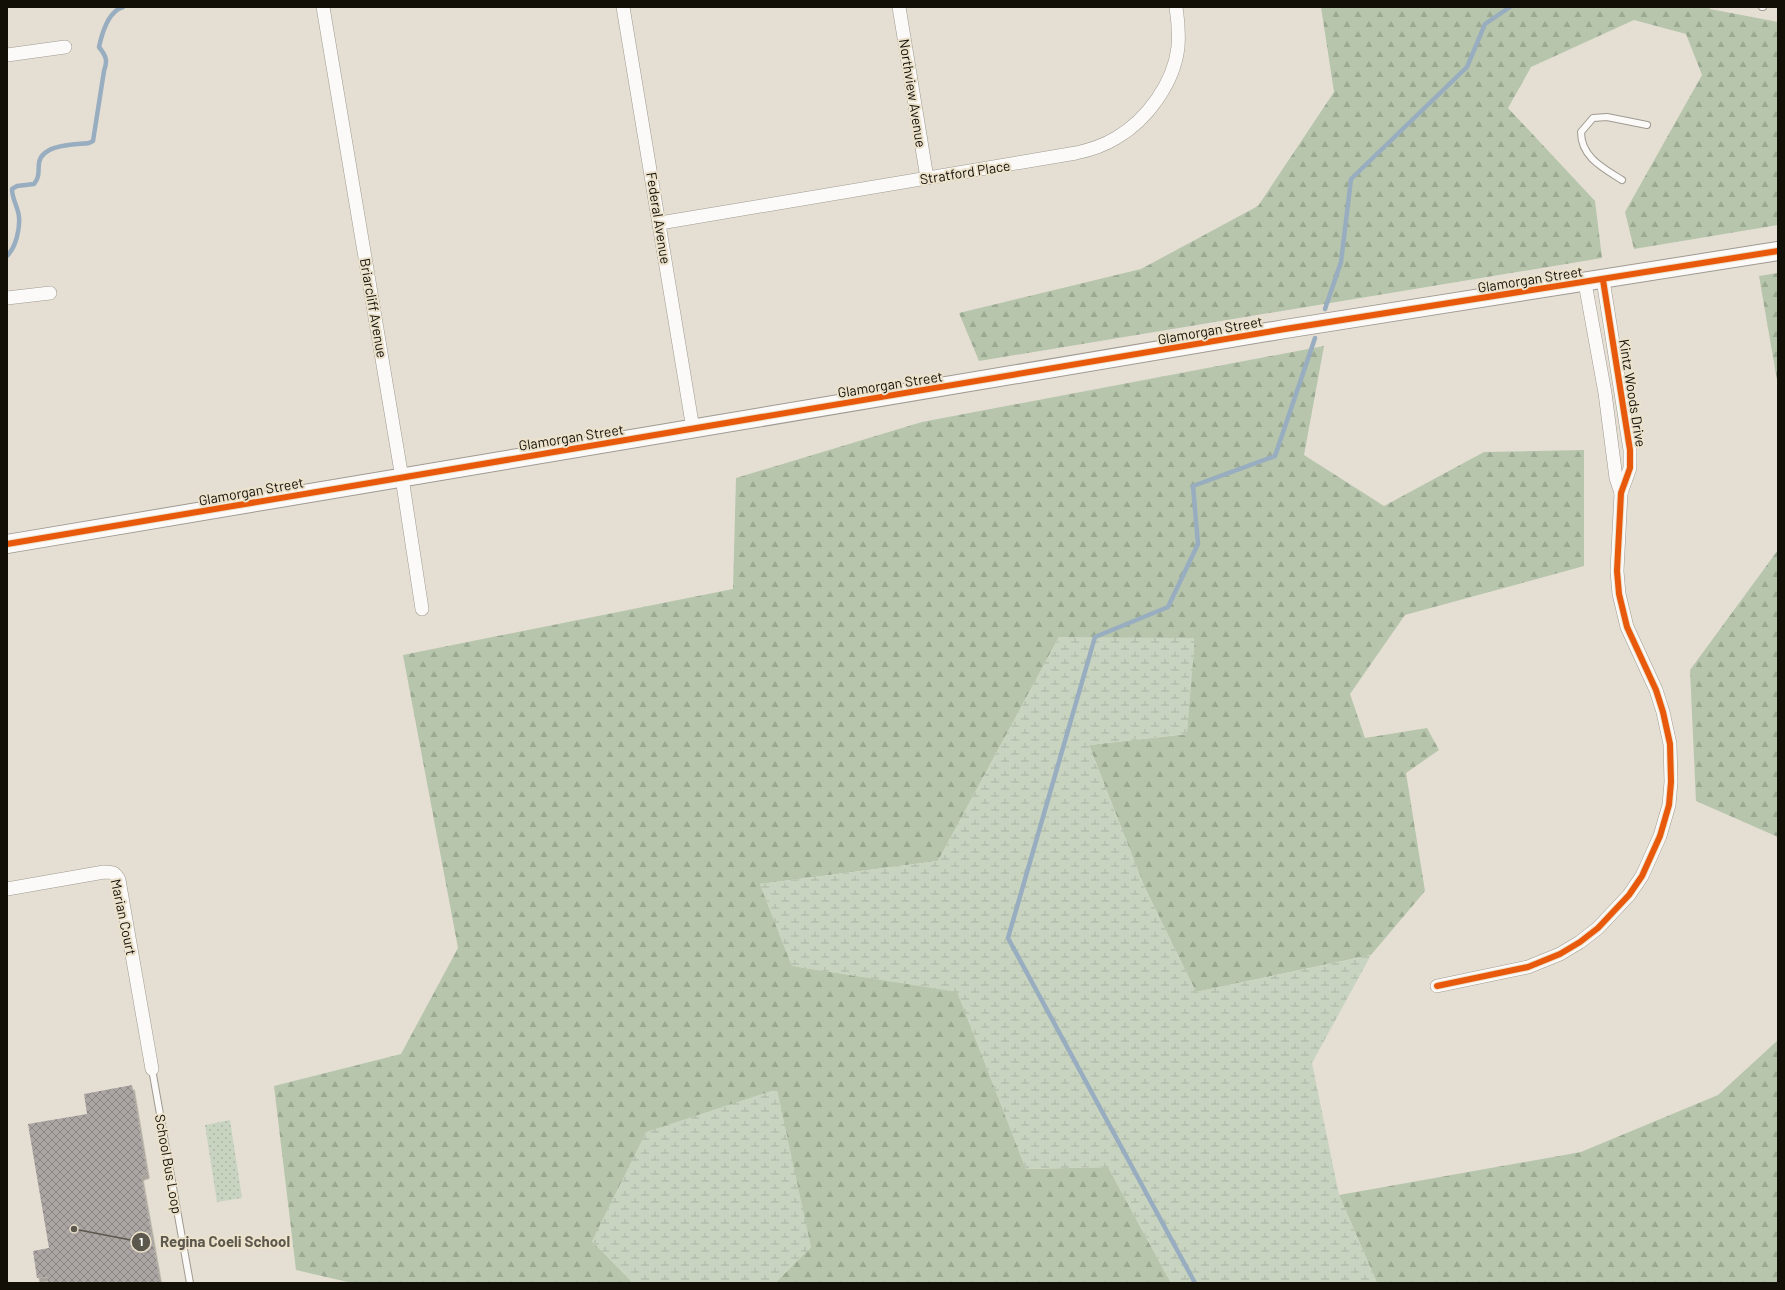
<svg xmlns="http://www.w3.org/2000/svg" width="1785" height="1290" font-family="Barlow,sans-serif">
<defs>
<pattern id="green-dots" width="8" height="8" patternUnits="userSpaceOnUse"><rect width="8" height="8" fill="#c9d4c0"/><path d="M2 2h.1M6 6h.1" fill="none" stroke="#acb5a4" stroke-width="1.8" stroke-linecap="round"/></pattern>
<pattern id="forest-firs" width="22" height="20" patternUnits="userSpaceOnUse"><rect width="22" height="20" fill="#b6c5ac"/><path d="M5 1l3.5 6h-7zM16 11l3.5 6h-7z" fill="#9ba892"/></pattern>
<pattern id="wetland-marsh" width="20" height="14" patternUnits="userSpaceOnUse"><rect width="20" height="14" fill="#c9d4c0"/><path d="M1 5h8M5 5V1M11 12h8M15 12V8" fill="none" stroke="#acb5a4"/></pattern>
<pattern id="building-cross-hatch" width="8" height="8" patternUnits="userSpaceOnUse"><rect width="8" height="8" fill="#aba5a3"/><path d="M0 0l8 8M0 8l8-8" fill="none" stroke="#8a8583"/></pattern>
<filter id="shadow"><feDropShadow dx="2.5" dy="4.5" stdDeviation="0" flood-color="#0004"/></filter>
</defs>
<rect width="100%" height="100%" fill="#e5dfd3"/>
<!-- green -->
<polygon fill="url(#green-dots)" points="230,1120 242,1198 217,1202 205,1125"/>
<!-- forest -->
<g fill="url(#forest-firs)">
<polygon points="1321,7 1709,7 1710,9 1778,22 1778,225 1634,249 1625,212 1702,75 1686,34 1634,20 1531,67 1508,108 1595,201 1602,258 979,361 959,313 1141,269 1258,206 1334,92"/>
<polygon points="1778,273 1778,386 1759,276"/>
<polygon points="1324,346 1304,455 1384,506 1484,452 1584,450 1584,566 1405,615 1350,694 1365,738 1427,728 1439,750 1406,773 1425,891 1371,955 1196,992 1144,886 1089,745 1187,734 1059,637 938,861 760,884 792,966 957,991 1026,1169 1108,1167 1171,1283 775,1283 811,1247 592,1241 633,1283 352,1283 296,1270 274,1086 401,1054 458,948 403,655 733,589 736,478 922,422"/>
<polygon points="1778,550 1778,837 1696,801 1690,670"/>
<polygon points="1778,1040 1778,1283 1377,1283 1339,1195 1581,1152 1718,1095"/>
</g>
<!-- wetland -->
<g fill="url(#wetland-marsh)">
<polygon points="1059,637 1195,638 1187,734 1089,745 1144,886 1196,992 1371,955 1312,1063 1339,1195 1377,1283 1171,1283 1108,1167 1026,1169 957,992 792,966 760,884 938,861"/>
<polygon points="777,1089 811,1247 775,1283 633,1283 592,1241 646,1132"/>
</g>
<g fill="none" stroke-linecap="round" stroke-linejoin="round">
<!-- stream -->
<g stroke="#98aec0" stroke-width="4.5">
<path d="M7,256C16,247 20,229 19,217C18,207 12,199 12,189L17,186L34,184C40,177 38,171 39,163C42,144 74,145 89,143L93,141L104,71C108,60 106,56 99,47C102,33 109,11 123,7"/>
<polyline points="1325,309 1341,262 1351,179 1467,67 1485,24 1510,7"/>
<polyline points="1195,1283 1008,938 1095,637 1168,607 1198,544 1193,486 1275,456 1315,338"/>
</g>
</g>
<!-- building -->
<polygon fill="url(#building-cross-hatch)" filter="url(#shadow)" points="132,1085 147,1174 141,1176 160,1283 48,1283 47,1277 37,1278 33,1251 49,1248 28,1124 87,1114 84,1094"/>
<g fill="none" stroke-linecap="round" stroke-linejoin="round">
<!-- lane casing -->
<g stroke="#9f9a91" stroke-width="8">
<g id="lane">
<polyline points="1762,7 1763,7"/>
<path d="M1622,180C1603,168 1581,157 1581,132L1593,118L1607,117L1647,125"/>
<polyline points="152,1069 190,1283"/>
</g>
</g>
<!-- street casing -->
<g stroke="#9f9a91" stroke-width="14">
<g id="street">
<polyline points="323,7 402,478 422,609"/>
<polyline points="623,7 693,429"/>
<polyline points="899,7 927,178"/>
<polyline points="7,55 65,47"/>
<path d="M660,223L1076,153C1090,150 1103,146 1116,138C1147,120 1174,83 1178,47C1179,33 1178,20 1176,7"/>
<polyline points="1585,283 1605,393 1616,478 1621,493"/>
<polyline points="7,298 50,293"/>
<path d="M7,889L104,872C112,872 115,872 119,880L152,1069"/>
<polyline points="1437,986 1528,967 1560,954 1580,942 1598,928 1629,895 1642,876 1660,836 1669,805 1671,782 1670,744 1663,712 1656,690 1627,627 1619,594 1617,571 1621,493 1630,468 1630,450 1603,280"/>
</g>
</g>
<!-- secondary casing -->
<g stroke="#9f9a91" stroke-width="20">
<polyline id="secondary" points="7,544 1285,329 1778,251"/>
</g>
<!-- lane -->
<use href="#lane" stroke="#fbfaf8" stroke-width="6"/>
<!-- street -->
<use href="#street" stroke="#fbfaf8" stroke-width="13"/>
<!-- secondary -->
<use href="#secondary" stroke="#fbfaf8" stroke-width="18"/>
<!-- cycleway casing -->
<g stroke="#ece2cc" stroke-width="8">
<g id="cycleway">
<polyline points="7,544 1285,329 1778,251"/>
<polyline points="1437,986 1528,967 1560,954 1580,942 1598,928 1629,895 1642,876 1660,836 1669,805 1671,782 1670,744 1663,712 1656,690 1627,627 1619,594 1617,571 1621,493 1630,468 1630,450 1603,280"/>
</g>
</g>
<!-- cycleway -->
<use href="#cycleway" stroke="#e8590c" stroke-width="6"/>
</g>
<g text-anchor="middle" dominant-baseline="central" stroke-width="4" stroke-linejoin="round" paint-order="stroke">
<!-- street labels -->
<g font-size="14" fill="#120f07" stroke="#ece2cc">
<text transform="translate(913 93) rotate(81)">Northview Avenue</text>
<text transform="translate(965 172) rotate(-9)">Stratford Place</text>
<text transform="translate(659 218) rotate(81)">Federal Avenue</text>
<text transform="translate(1530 279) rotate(-9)">Glamorgan Street</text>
<text transform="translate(374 308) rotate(80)">Briarcliff Avenue</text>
<text transform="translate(1210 330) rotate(-10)">Glamorgan Street</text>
<text transform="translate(890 384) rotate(-9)">Glamorgan Street</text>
<text transform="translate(1633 393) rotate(81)">Kintz Woods Drive</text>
<text transform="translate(571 437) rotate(-9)">Glamorgan Street</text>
<text transform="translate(251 491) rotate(-10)">Glamorgan Street</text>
<text transform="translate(124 917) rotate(78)">Marian Court</text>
<text transform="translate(169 1164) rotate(80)">School Bus Loop</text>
</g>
</g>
<!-- callouts -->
<path fill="none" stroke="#5c584e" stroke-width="1.5" d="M74 1229L141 1242"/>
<g fill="#5c584e" stroke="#ece2cc" stroke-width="1.5">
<circle cx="74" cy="1229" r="4"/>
<circle cx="141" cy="1242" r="10"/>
</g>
<g font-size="12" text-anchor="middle" font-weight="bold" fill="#fff">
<text x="141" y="1246">1</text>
</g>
<g font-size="15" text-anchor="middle" font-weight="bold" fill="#5c584e" stroke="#ece2cc" stroke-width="4" stroke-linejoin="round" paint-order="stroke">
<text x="225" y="1247">Regina Coeli School</text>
</g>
<!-- border -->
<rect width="1785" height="1290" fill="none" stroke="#120f07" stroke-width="16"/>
</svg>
